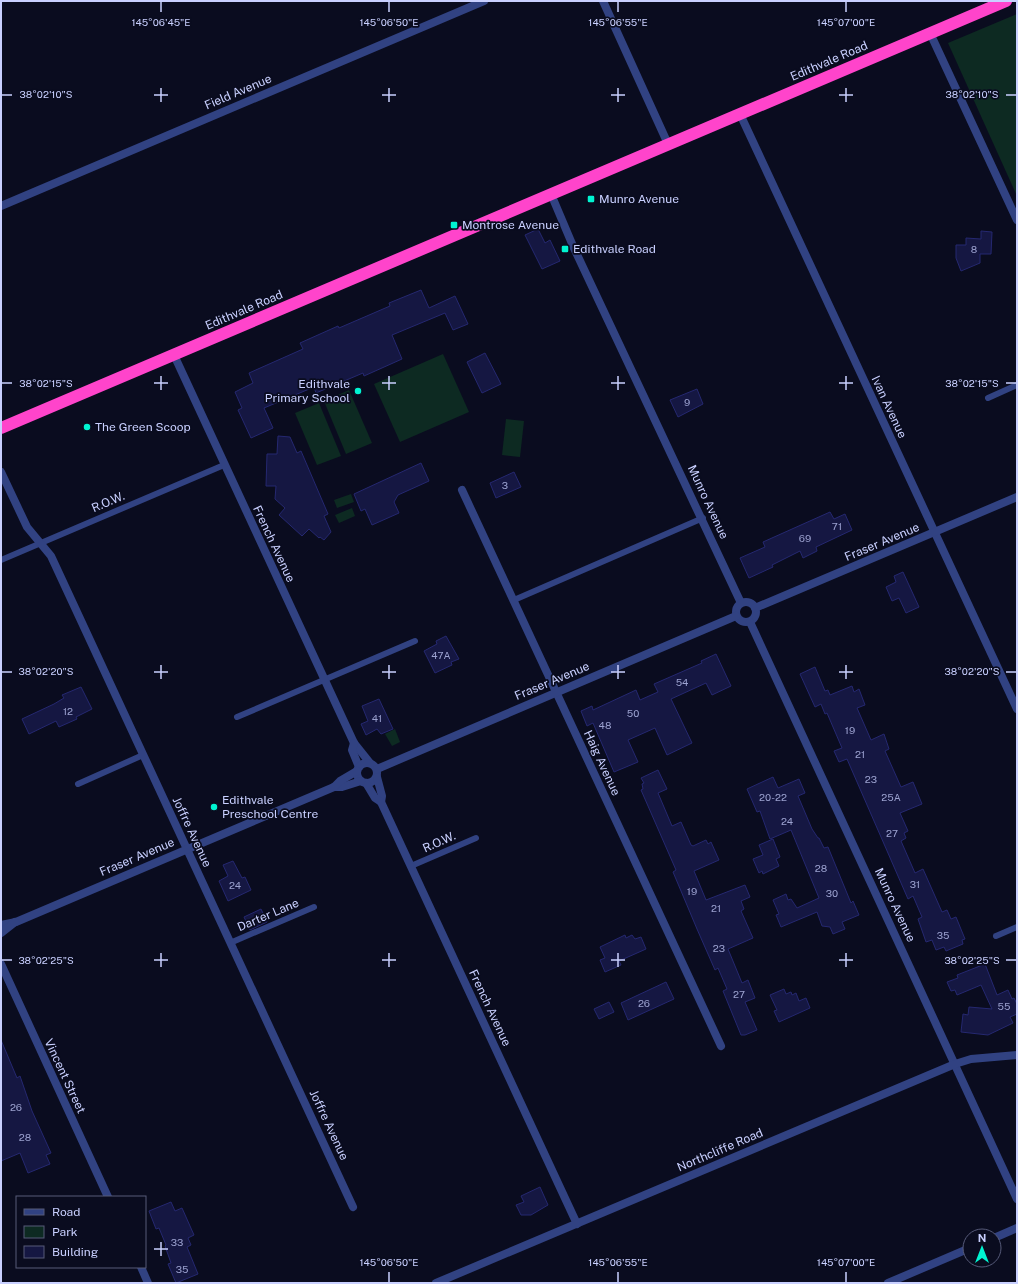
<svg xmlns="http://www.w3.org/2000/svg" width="1018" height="1284" font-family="'Public Sans',sans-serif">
<rect width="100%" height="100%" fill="#0a0c1f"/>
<!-- green -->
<g fill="#0d2a22">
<polygon points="1017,14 1017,196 948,43"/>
<polygon points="443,354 469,412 400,442 374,384"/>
<polygon points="349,390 372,443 346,454 324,401"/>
<polygon points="319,403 341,456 317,465 295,413"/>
<polygon points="506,419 524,421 520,457 502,455"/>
<polygon points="351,494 354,502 337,508 334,500"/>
<polygon points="352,508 355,516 339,523 335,515"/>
<polygon points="395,729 400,742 392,746 385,734"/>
</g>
<!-- building -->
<g fill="#151742" stroke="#252870">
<polygon points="538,229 545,243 550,240 560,261 542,269 525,235"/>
<polygon points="981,231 992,232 991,254 980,254 980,263 961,271 956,258 956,245 966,245 966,238 981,239"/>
<polygon points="421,290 429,308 455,296 468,324 453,330 445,313 392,335 402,359 364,376 363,373 316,393 314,387 264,408 273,428 251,438 238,410 242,408 235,392 253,383 249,373 303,349 300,343 338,326 339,328 390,306 389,303"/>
<polygon points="485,353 501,384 482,393 467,362"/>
<polygon points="697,389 703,404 678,417 670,400"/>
<polygon points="278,436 290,437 297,453 301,451 328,514 324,516 331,532 324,540 320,537 319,538 309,529 302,536 279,515 285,508 275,499 276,486 266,486 267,454 277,454"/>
<polygon points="421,463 429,481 398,495 394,502 399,513 372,525 365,509 361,511 354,494"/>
<polygon points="514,472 521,487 496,498 490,483"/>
<polygon points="830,512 834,519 845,514 852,530 816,547 817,551 803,558 800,551 772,565 773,567 749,578 740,558 765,547 763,542"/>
<polygon points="903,572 919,607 906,613 899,598 892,601 886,587 896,582 894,576"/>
<polygon points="446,636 459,659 451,662 452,665 435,673 424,651 437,644 436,641"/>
<polygon points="716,654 731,686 712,695 706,683 671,699 692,743 667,755 655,728 628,740 638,762 614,772 593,723 587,726 581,711 592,706 593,710 636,690 640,700 658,692 654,684 702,663 701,661"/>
<polygon points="815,667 825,691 828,690 830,695 852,686 854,692 859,689 865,705 857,708 871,740 884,734 889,749 885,751 901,787 913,782 922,804 900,813 908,831 904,833 906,838 901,841 915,873 923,869 942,912 947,910 951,919 956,917 965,939 962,940 963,944 946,951 944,947 936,950 932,940 926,942 918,919 922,917 913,896 908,899 847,759 839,762 834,751 842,748 827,713 825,714 821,704 815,707 800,674"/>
<polygon points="81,687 92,709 76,717 77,719 59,727 56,721 29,734 22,719 54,704 64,698 62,695"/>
<polygon points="379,699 393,729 381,734 377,729 366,735 361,724 368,721 362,706"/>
<polygon points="658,770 667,789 658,793 672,826 681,822 691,845 693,846 706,840 708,844 711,842 719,860 694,871 706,900 745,885 750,897 741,901 744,909 741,911 753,938 728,949 742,983 748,980 755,998 745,1002 757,1030 745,1035 741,1035 723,991 727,989 718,968 715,970 697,929 673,872 676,870 641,790 643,789 642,784 644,783 641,778"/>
<polygon points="773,777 778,788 799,779 805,793 798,796 812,829 818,838 819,838 824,848 828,847 851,903 853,901 859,915 842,922 845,929 833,934 830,927 822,926 817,912 781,927 776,915 779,914 773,900 786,894 788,900 791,899 797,908 819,898 791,830 770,839 760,811 757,812 747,789"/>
<polygon points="773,839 780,857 776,859 779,866 763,874 762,871 759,873 753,859 763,855 759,845"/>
<polygon points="233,861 242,878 245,877 251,890 228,901 219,881 228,876 223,865"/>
<polygon points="261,909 267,922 250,930 244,917"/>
<polygon points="625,935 626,938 632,935 635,939 641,937 646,949 619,961 621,965 605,972 600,960 605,958 600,947"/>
<polygon points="985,964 997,995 1008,990 1012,999 1014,998 1017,1004 1017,1014 1010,1017 1013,1023 988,1035 961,1032 963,1014 968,1015 969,1007 992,1009 981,985 957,995 955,990 951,991 947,982 958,978 957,975"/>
<polygon points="666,982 674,999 628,1020 621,1003"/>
<polygon points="784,989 786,994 791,992 792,995 796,993 799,1001 806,998 810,1008 779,1022 774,1011 777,1010 770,995"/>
<polygon points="609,1002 614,1012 599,1019 594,1009"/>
<polygon points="1,1040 17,1078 20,1076 32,1111 51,1153 46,1155 50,1164 28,1173 20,1153 1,1161"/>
<polygon points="540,1187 548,1205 531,1215 521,1215 516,1205 524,1202 521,1196"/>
<polygon points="171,1202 175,1211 182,1208 194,1235 188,1238 191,1245 187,1247 198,1274 176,1283 168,1264 171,1263 165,1246 166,1245 159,1228 156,1229 149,1211"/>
</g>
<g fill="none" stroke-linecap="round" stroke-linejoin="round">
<!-- lane -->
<g stroke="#314282" stroke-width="6">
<polyline points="988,398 1017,385"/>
<polyline points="1,560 224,465"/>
<polyline points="514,600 703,518"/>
<polyline points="237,717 415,641"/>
<polyline points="78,784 143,755"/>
<polyline points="411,866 476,838"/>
<polyline points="996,936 1017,927"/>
<polyline points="230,943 314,907"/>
</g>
<!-- street -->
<g stroke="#314282" stroke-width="8">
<polyline points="603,1 668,144"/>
<polyline points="930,33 1017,220"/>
<polyline points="740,114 1017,709"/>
<polyline points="551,194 573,246 741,603"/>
<polyline points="1,206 484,1"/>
<polyline points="174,355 354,743 370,763"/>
<polyline points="1,472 27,527 51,556 353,1207"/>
<polyline points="462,490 721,1046"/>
<circle cx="746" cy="612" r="10"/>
<polyline points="755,608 1017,497"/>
<polyline points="750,622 1017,1199"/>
<polyline points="354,743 352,750 359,767"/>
<circle cx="367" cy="773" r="10"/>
<polyline points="377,769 736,616"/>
<polyline points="377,777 382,796 381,802"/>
<polyline points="366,783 375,798 381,802 577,1224"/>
<polyline points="334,787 342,787 361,781"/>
<polyline points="1,925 16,922 334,787 340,781 357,771"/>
<polyline points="1,933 15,922"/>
<polyline points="1,964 108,1197"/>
<polyline points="994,1238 1017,1228"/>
<polyline points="141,1267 148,1283"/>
<polyline points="436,1283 955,1064 971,1059 1017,1055"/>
<polyline points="888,1283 970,1248"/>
</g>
<!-- highway -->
<polyline stroke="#ff44cb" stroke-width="12" points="1,428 1006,1"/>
</g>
<!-- ticks -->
<path fill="none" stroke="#c9d0ff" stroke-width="1.5" d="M161,2V12M389,2V12M618,2V12M846,2V12M161,88V102M389,88V102M618,88V102M846,88V102M2,95H12M154,95H168M382,95H396M611,95H625M839,95H853M1006,95H1016M161,376V390M389,376V390M618,376V390M846,376V390M2,383H12M154,383H168M382,383H396M611,383H625M839,383H853M1006,383H1016M161,665V679M389,665V679M618,665V679M846,665V679M2,672H12M154,672H168M382,672H396M611,672H625M839,672H853M1006,672H1016M161,953V967M389,953V967M618,953V967M846,953V967M2,960H12M154,960H168M382,960H396M611,960H625M839,960H853M1006,960H1016M161,1242V1256M154,1249H168M389,1272V1282M618,1272V1282M846,1272V1282"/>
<!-- markers -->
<g fill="#00f4d1" stroke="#0a0c1f" stroke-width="1.5">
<rect x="587" y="195" width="8" height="8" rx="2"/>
<rect x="450" y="221" width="8" height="8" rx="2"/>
<rect x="561" y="245" width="8" height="8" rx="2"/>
<circle cx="358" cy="391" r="4"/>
<circle cx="87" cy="427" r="4"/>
<circle cx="214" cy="807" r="4"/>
</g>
<g text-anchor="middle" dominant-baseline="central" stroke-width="3.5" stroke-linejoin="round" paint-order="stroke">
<!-- number labels -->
<g font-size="10" fill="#9ca2d0">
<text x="974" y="249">8</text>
<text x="687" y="402">9</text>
<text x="505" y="485">3</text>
<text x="837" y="526">71</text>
<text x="805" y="538">69</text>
<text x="441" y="655">47A</text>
<text x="682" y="682">54</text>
<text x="68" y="711">12</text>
<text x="633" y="713">50</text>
<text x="377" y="718">41</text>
<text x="605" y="725">48</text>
<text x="850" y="730">19</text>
<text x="860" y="754">21</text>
<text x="871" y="779">23</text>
<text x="773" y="797">20-22</text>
<text x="891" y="797">25A</text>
<text x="787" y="821">24</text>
<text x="892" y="833">27</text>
<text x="821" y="868">28</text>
<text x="915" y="884">31</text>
<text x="235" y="885">24</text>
<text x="692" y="891">19</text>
<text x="832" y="893">30</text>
<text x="716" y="908">21</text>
<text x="943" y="935">35</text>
<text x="719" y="948">23</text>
<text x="739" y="994">27</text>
<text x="644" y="1003">26</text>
<text x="1004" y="1006">55</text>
<text x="16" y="1107">26</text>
<text x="25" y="1137">28</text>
<text x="177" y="1242">33</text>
<text x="182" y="1269">35</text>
</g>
<!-- street labels -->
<g font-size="12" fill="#c9d0ff" stroke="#0a0c1f">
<text transform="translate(829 61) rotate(-23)">Edithvale Road</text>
<text transform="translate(238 92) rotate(-23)">Field Avenue</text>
<text transform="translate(244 310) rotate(-23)">Edithvale Road</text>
<text transform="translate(889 407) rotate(65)">Ivan Avenue</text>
<text transform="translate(108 502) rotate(-23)">R.O.W.</text>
<text transform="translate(708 502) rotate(65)">Munro Avenue</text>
<text transform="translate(882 542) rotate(-23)">Fraser Avenue</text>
<text transform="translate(274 544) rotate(65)">French Avenue</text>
<text transform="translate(552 681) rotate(-23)">Fraser Avenue</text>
<text transform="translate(602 763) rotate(65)">Haig Avenue</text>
<text transform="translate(192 832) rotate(65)">Joffre Avenue</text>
<text transform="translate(439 842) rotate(-24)">R.O.W.</text>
<text transform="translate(137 857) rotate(-23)">Fraser Avenue</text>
<text transform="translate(895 905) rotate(65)">Munro Avenue</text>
<text transform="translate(268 915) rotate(-23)">Darter Lane</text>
<text transform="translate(490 1008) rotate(65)">French Avenue</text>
<text transform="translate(65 1076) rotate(65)">Vincent Street</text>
<text transform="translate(329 1125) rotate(65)">Joffre Avenue</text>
<text transform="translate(720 1150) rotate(-23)">Northcliffe Road</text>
</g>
<!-- poi labels -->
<g font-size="12" fill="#c9d0ff" stroke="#0a0c1f" text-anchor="start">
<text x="599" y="199">Munro Avenue</text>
<text x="462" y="225">Montrose Avenue</text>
<text x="573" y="249">Edithvale Road</text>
<text x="350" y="384" text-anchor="end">Edithvale<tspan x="350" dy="14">Primary School</tspan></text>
<text x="95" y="427">The Green Scoop</text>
<text x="222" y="800">Edithvale<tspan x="222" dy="14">Preschool Centre</tspan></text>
</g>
</g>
<g font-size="10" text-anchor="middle" fill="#c9d0ff" stroke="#0a0c1f" stroke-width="3.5" stroke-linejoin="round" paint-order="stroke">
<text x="161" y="26">145°06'45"E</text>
<text x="389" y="26">145°06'50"E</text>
<text x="618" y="26">145°06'55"E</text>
<text x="846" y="26">145°07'00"E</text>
<text x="46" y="98">38°02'10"S</text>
<text x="972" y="98">38°02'10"S</text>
<text x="46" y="387">38°02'15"S</text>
<text x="972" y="387">38°02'15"S</text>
<text x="46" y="675">38°02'20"S</text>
<text x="972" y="675">38°02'20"S</text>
<text x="46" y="964">38°02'25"S</text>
<text x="972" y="964">38°02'25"S</text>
<text x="389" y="1266">145°06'50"E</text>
<text x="618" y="1266">145°06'55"E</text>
<text x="846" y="1266">145°07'00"E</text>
</g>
<!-- border -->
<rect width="1018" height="1284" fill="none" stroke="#c9d0ff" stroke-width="4"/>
<!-- legend -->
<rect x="16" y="1196" width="130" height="72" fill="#0a0c1f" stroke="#565a79"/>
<rect x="24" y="1209" width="20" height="6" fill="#314282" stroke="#565a79"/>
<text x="52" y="1216" font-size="12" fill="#c9d0ff">Road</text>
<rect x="24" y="1226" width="20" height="12" fill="#0d2a22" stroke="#565a79"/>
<text x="52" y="1236" font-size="12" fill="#c9d0ff">Park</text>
<rect x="24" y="1246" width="20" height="12" fill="#151742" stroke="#565a79"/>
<text x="52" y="1256" font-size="12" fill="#c9d0ff">Building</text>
<!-- north arrow -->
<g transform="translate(982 1248)"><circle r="19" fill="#0a0c1f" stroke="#565a79"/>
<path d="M0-3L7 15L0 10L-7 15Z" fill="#00f4d1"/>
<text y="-6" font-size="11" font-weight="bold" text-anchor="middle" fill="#c9d0ff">N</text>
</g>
</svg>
